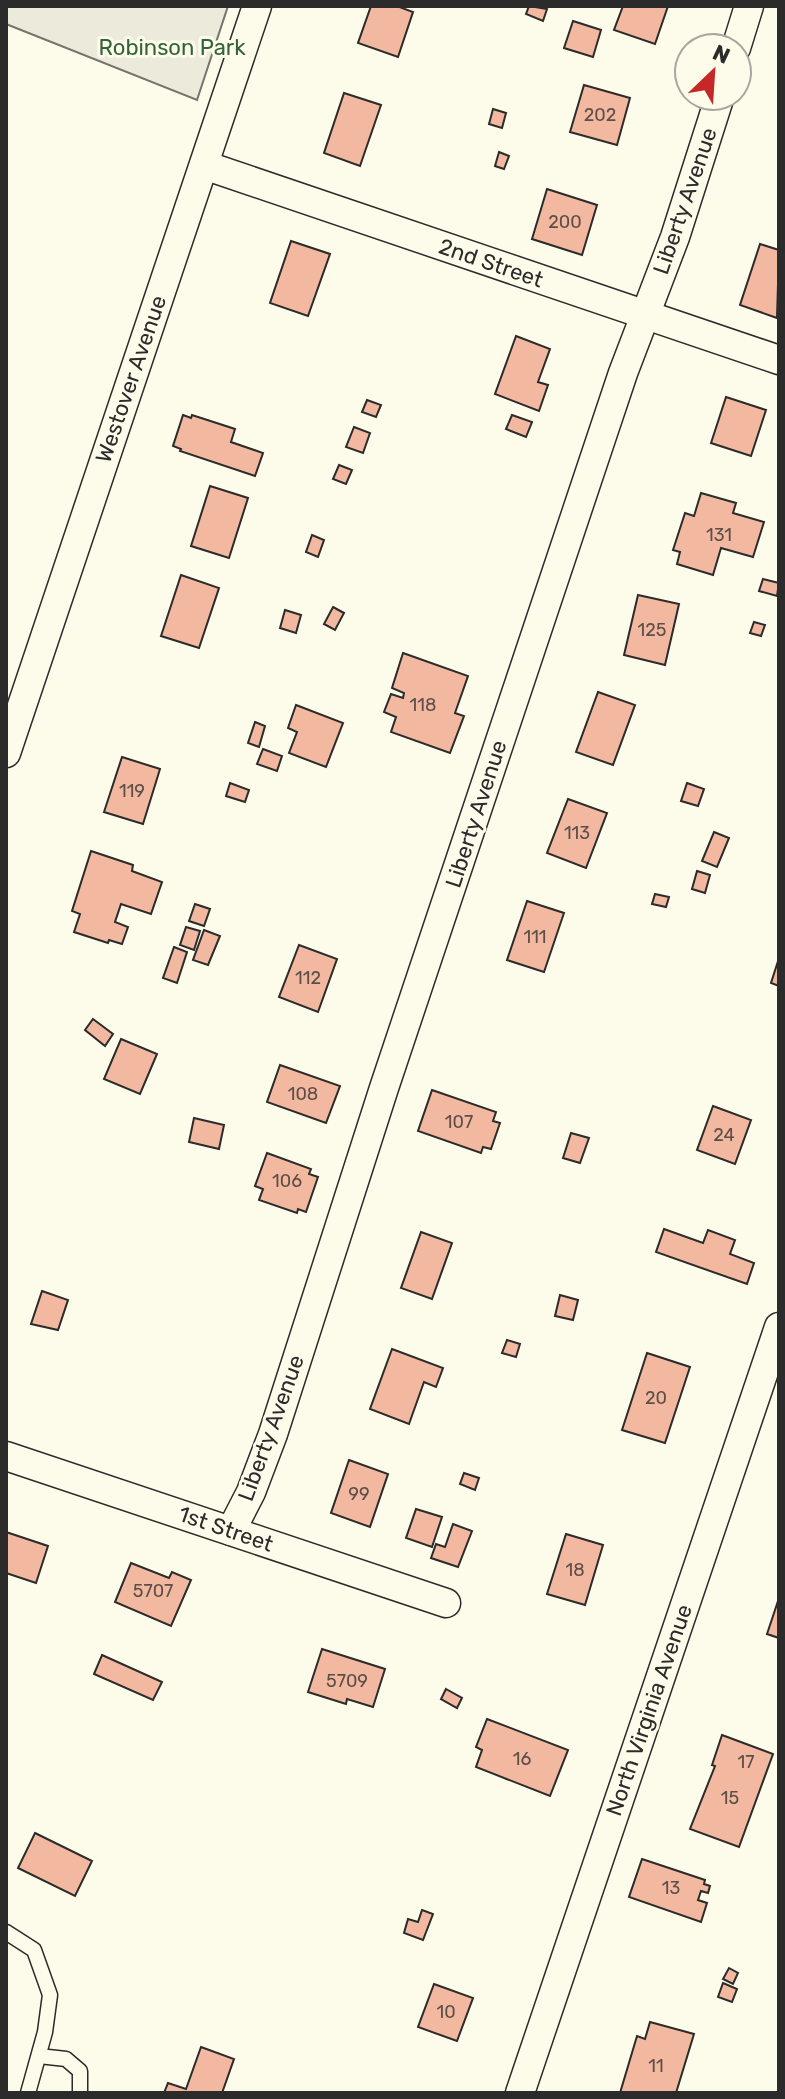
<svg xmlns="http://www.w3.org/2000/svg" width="785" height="2099" font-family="Rubik,sans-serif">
<rect width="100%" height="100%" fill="#fdfbea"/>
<!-- green -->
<polygon fill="#ecebdb" stroke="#74746e" stroke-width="2" points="6,6 228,6 197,100 6,24"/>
<!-- building -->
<g fill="#f2b8a0" stroke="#2b2b2b" stroke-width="2">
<polygon points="371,6 397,6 413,12 398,57 358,43"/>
<polygon points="529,6 547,9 543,21 526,14"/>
<polygon points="623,6 668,6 655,44 614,30"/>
<polygon points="573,21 601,30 593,57 564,48"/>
<polygon points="584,85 630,98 617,145 570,132"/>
<polygon points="344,93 381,105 360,166 324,153"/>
<polygon points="493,109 506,113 502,128 489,124"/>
<polygon points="499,152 509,156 504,169 495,166"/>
<polygon points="547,189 597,205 582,255 532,239"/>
<polygon points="291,241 330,254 308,316 270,303"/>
<polygon points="760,244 779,250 777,318 740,305"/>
<polygon points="516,336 550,349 538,382 548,385 539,411 495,394"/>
<polygon points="726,397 766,410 751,456 711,443"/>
<polygon points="367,400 381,405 376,417 362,412"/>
<polygon points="183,415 191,418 192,415 235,429 231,442 263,453 255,476 180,451 181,449 173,446"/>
<polygon points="512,415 532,422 526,437 506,429"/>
<polygon points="354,427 370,433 363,453 346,447"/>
<polygon points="339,465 352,470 346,484 333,479"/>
<polygon points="210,486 248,498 229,558 191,546"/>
<polygon points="701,493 736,503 733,513 764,522 753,557 721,548 713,575 677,564 680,552 673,550 685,513 694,516"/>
<polygon points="312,535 324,540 318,557 306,552"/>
<polygon points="181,575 219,588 199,648 161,636"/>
<polygon points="763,579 779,583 777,596 759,591"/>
<polygon points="638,595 679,604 665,665 624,655"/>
<polygon points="333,607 344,613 335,630 324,624"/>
<polygon points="285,610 301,615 296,633 280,628"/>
<polygon points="754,622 765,625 761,636 750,633"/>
<polygon points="403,653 468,676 455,713 464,716 450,753 391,732 396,717 384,712 391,694 403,698 404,693 392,688"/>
<polygon points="598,692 635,705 613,765 576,752"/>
<polygon points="296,705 343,723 326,767 289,753 297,732 288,728"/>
<polygon points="255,722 265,726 259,747 248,743"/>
<polygon points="263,749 282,756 277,771 257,764"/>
<polygon points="122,757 160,769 143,824 104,812"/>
<polygon points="230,783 249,790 245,802 226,796"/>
<polygon points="687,783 704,789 698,806 681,801"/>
<polygon points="568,799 607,813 586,868 547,853"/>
<polygon points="714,832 729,838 717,867 702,861"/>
<polygon points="91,851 133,865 132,871 162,882 151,914 121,904 115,922 128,927 122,944 109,940 108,943 74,932 80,914 72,911"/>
<polygon points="697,871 710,875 705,893 692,889"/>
<polygon points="655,894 669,897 666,907 652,904"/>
<polygon points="527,901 564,913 544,972 507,960"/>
<polygon points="195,904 210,909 204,926 189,921"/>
<polygon points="186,927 200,931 194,950 180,945"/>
<polygon points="204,930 220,936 208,965 193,960"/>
<polygon points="299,945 337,959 318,1012 279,997"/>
<polygon points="174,947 187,952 177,983 163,978"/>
<polygon points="779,958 779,986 771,983"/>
<polygon points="93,1019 113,1034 105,1046 85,1030"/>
<polygon points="121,1039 157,1054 140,1094 104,1079"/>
<polygon points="280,1065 340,1086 326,1123 267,1102"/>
<polygon points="432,1090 496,1112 493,1121 500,1123 491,1149 483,1147 481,1153 418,1131"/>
<polygon points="713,1106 751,1120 735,1164 697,1150"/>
<polygon points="194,1118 224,1125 219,1149 189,1142"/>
<polygon points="571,1133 589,1138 580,1163 563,1158"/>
<polygon points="267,1153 311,1169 309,1174 318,1177 306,1212 298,1209 297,1213 259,1200 263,1189 255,1186"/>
<polygon points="664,1229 703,1243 708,1230 735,1240 730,1254 754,1263 747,1284 656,1252"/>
<polygon points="421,1232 452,1243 432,1299 401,1288"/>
<polygon points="42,1291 68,1300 58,1330 31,1324"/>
<polygon points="560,1295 578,1300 573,1320 555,1316"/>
<polygon points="507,1340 520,1344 516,1357 502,1353"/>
<polygon points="392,1349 443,1368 436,1387 424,1382 409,1424 370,1409"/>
<polygon points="647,1353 690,1367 665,1443 622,1430"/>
<polygon points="349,1460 388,1474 370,1527 331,1513"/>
<polygon points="464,1473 479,1478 475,1490 460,1484"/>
<polygon points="416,1509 442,1517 432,1547 406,1538"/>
<polygon points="453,1524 472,1531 458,1567 431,1558 436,1544 445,1547"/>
<polygon points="6,1532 48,1546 36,1583 6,1573"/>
<polygon points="566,1534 603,1545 585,1605 547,1594"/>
<polygon points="131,1563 169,1578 172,1572 191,1580 171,1626 115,1602"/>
<polygon points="779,1598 779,1638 767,1634"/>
<polygon points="322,1649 385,1669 373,1707 347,1699 346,1704 308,1692"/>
<polygon points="102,1655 162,1682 153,1700 94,1674"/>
<polygon points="446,1689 462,1698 457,1708 441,1699"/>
<polygon points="487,1719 568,1750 550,1796 476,1767 482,1750 476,1747"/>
<polygon points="722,1735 773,1754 739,1847 690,1829 715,1766 712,1765"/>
<polygon points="35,1833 92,1861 75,1896 18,1868"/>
<polygon points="642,1859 705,1880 704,1884 710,1886 708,1893 701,1891 698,1900 707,1903 701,1922 629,1897"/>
<polygon points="422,1910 433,1914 423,1940 404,1933 408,1919 418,1922"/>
<polygon points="729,1968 738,1973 733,1984 723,1979"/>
<polygon points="723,1983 737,1989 732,2002 718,1997"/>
<polygon points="434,1984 473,1998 457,2041 418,2027"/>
<polygon points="650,2022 694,2034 676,2093 620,2093 637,2036 645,2039"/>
<polygon points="201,2047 234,2059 222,2093 164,2093 168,2083 186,2089"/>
</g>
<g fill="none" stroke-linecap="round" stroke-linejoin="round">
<!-- service casing -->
<g stroke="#2b2b2b" stroke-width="17">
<g id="service">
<polyline points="6,1932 34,1950 50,1995 45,2032 28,2093"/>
<polyline points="39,2056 66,2059 80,2071 80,2093"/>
</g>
</g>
<!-- minor casing -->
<g stroke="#2b2b2b" stroke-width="31">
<g id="minor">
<polyline points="736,48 749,6"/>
<polyline points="204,165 779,360"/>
<polyline points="6,753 257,6"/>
<polyline points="6,1456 446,1603"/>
<polyline points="231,1531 251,1492 273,1434 384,1088 623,373 675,237 720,96"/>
<polyline points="520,2093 779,1327"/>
</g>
</g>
<!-- service -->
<use href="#service" stroke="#fdfbea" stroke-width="14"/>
<!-- minor -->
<use href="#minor" stroke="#fdfbea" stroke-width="28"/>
</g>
<g text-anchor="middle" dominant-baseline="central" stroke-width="6" stroke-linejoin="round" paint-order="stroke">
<!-- number labels -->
<g font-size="18" fill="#5d4e48">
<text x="600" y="115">202</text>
<text x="565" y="222">200</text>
<text x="719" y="535">131</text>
<text x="652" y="630">125</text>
<text x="423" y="705">118</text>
<text x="132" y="791">119</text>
<text x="577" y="833">113</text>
<text x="535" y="937">111</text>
<text x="308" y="978">112</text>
<text x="303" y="1094">108</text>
<text x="459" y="1122">107</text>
<text x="724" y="1135">24</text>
<text x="287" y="1181">106</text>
<text x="656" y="1398">20</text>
<text x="359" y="1494">99</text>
<text x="575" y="1570">18</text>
<text x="153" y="1591">5707</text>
<text x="347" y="1681">5709</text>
<text x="522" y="1759">16</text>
<text x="746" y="1762">17</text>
<text x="730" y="1798">15</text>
<text x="671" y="1888">13</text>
<text x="446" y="2012">10</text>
<text x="656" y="2066">11</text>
</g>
<!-- park labels -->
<g font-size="22" fill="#34623c" stroke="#fdfbea">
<text x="172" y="47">Robinson Park</text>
</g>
<!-- street labels -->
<g font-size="22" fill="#2b2b2b" stroke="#fdfbea">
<text transform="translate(685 201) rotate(-71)">Liberty Avenue</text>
<text transform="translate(491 263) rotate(19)">2nd Street</text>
<text transform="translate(131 379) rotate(-71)">Westover Avenue</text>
<text transform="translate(476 814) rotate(-72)">Liberty Avenue</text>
<text transform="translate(271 1428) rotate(-70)">Liberty Avenue</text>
<text transform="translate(226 1529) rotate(19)">1st Street</text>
<text transform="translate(649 1710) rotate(-71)">North Virginia Avenue</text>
</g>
</g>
<!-- border -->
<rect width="785" height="2099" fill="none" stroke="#2b2b2b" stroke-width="16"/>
<!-- north arrow -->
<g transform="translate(713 72) rotate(25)"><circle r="38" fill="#fdfbea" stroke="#a9a89e" stroke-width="2"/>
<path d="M0-6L14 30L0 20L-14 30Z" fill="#c62828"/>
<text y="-12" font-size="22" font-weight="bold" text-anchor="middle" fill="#2b2b2b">N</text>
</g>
</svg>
